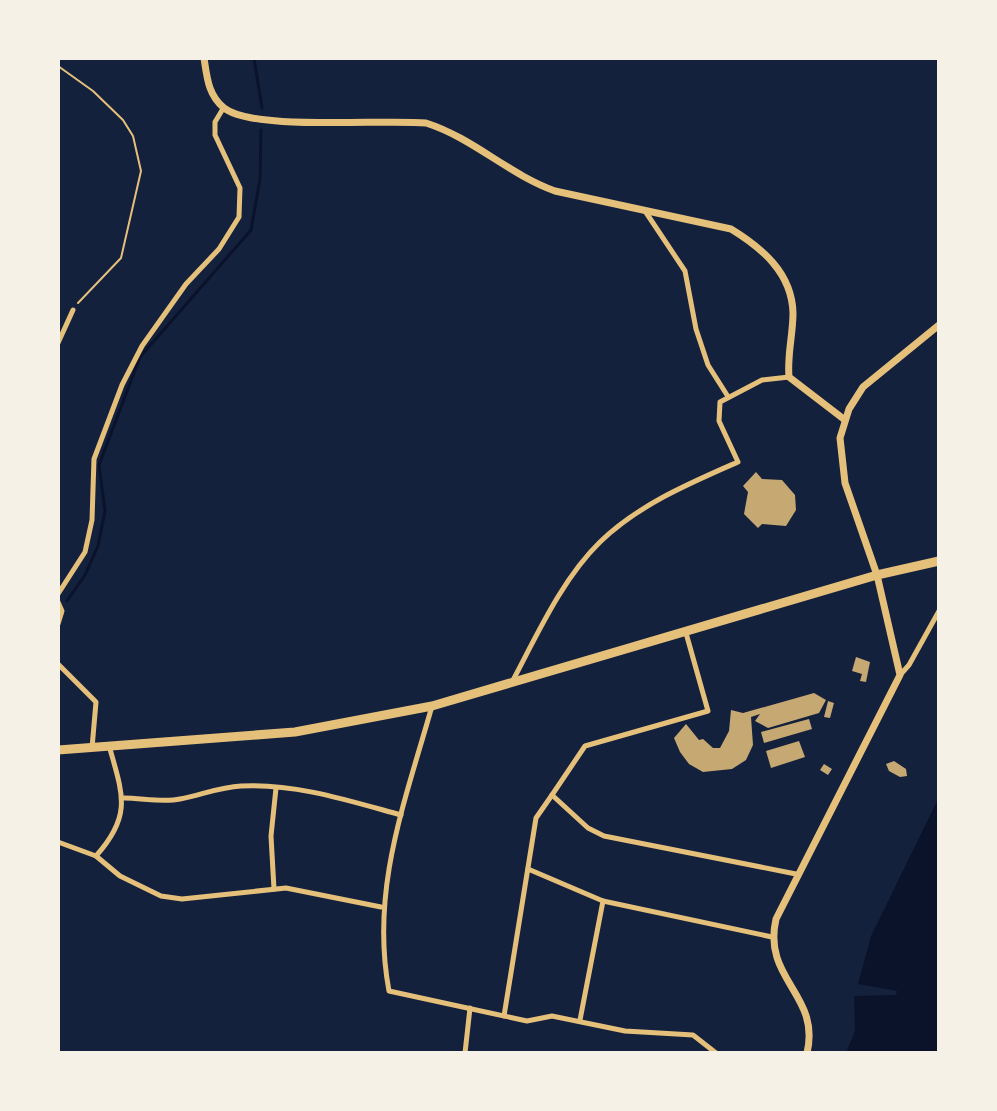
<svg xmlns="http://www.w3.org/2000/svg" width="997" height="1111" font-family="'Sofia Sans Condensed',sans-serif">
<rect width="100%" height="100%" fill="#14213d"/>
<!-- water -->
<polygon fill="#0b132b" points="939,797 939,1053 846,1053 855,1031 854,996 896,995 897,991 858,984 871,936"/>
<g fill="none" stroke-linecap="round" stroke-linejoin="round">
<!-- stream -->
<g stroke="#0b132b" stroke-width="3">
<polyline points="254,58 262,108"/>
<polyline points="67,601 85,575 98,546 105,511 99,465 140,357 251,230 260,179 261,130"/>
</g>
</g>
<!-- building -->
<g fill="#c6a872">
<polygon points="756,472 762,479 782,480 795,495 796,510 786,526 762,524 758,528 744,514 748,492 743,486"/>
<polygon points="856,657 870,662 866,682 860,681 862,674 852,671"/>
<polygon points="814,693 826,700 819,713 768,728 755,721 760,714 751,717 753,745 746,760 732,769 703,772 689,764 680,752 674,738 686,724 699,740 703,739 713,748 720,748 729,731 731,710 743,713"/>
<polygon points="828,701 834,703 830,718 824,717"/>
<polygon points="809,719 812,729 764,743 761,732"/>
<polygon points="799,741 805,757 771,768 766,751"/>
<polygon points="894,761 906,769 907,776 900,777 889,771 886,764"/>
<polygon points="824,764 832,769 828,775 820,770"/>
</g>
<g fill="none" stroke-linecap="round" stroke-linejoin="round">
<!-- path -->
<polyline stroke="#e5c07b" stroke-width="2" points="58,66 93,91 123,120 133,136 141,171 121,258 78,303"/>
<!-- minor -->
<g stroke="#e5c07b" stroke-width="5">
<polyline points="645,211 685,271 696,329 708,365 727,395"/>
<polyline points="58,343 73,310"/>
<polyline points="58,594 85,552 92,520 94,459 122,385 142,346 186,284 219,249 239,217 240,188 215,135 215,122 224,107"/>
<polyline points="58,602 62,611 58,624"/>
<polyline points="58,664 96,702 92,748"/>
<polyline points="900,675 909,665 939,611"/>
<path d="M512,682C537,635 562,579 600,542C638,505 690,483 738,462L719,421L720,402L762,380L789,377"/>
<path d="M432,706C405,802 370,890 389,991L527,1021L552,1016L625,1031L693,1035L716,1053"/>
<polyline points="552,795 588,828 604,836 796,874"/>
<path d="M124,798C142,798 163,803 180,799C201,795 220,787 241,786C295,783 350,801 401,815"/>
<polyline points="58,842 96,856 120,876 161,896 182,899 286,888 381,907"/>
<path d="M96,856C132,816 123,795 110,749"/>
<polyline points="528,869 603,901 772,937"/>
<polyline points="274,889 271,836 276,788"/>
<polyline points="504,1016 536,818 552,795 585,746 708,711 686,633"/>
<polyline points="580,1020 603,901"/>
<polyline points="465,1053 470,1008"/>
</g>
<!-- tertiary -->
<g stroke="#e5c07b" stroke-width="7">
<path d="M204,58C207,77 208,95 224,108C253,131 382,119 426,123C473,138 508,174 555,191L731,229C762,248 792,273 793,313C793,335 787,355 789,377L845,420"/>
<path d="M807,1053C821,994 762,980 776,919L900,675L877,575L845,483L840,438L849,409L863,387L939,325"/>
</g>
<!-- trunk -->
<polyline stroke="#e5c07b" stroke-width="9" points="58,750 295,732 432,706 877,575 939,561"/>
</g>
<!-- border -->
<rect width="997" height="1111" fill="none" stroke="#f6f1e7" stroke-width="120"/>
</svg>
